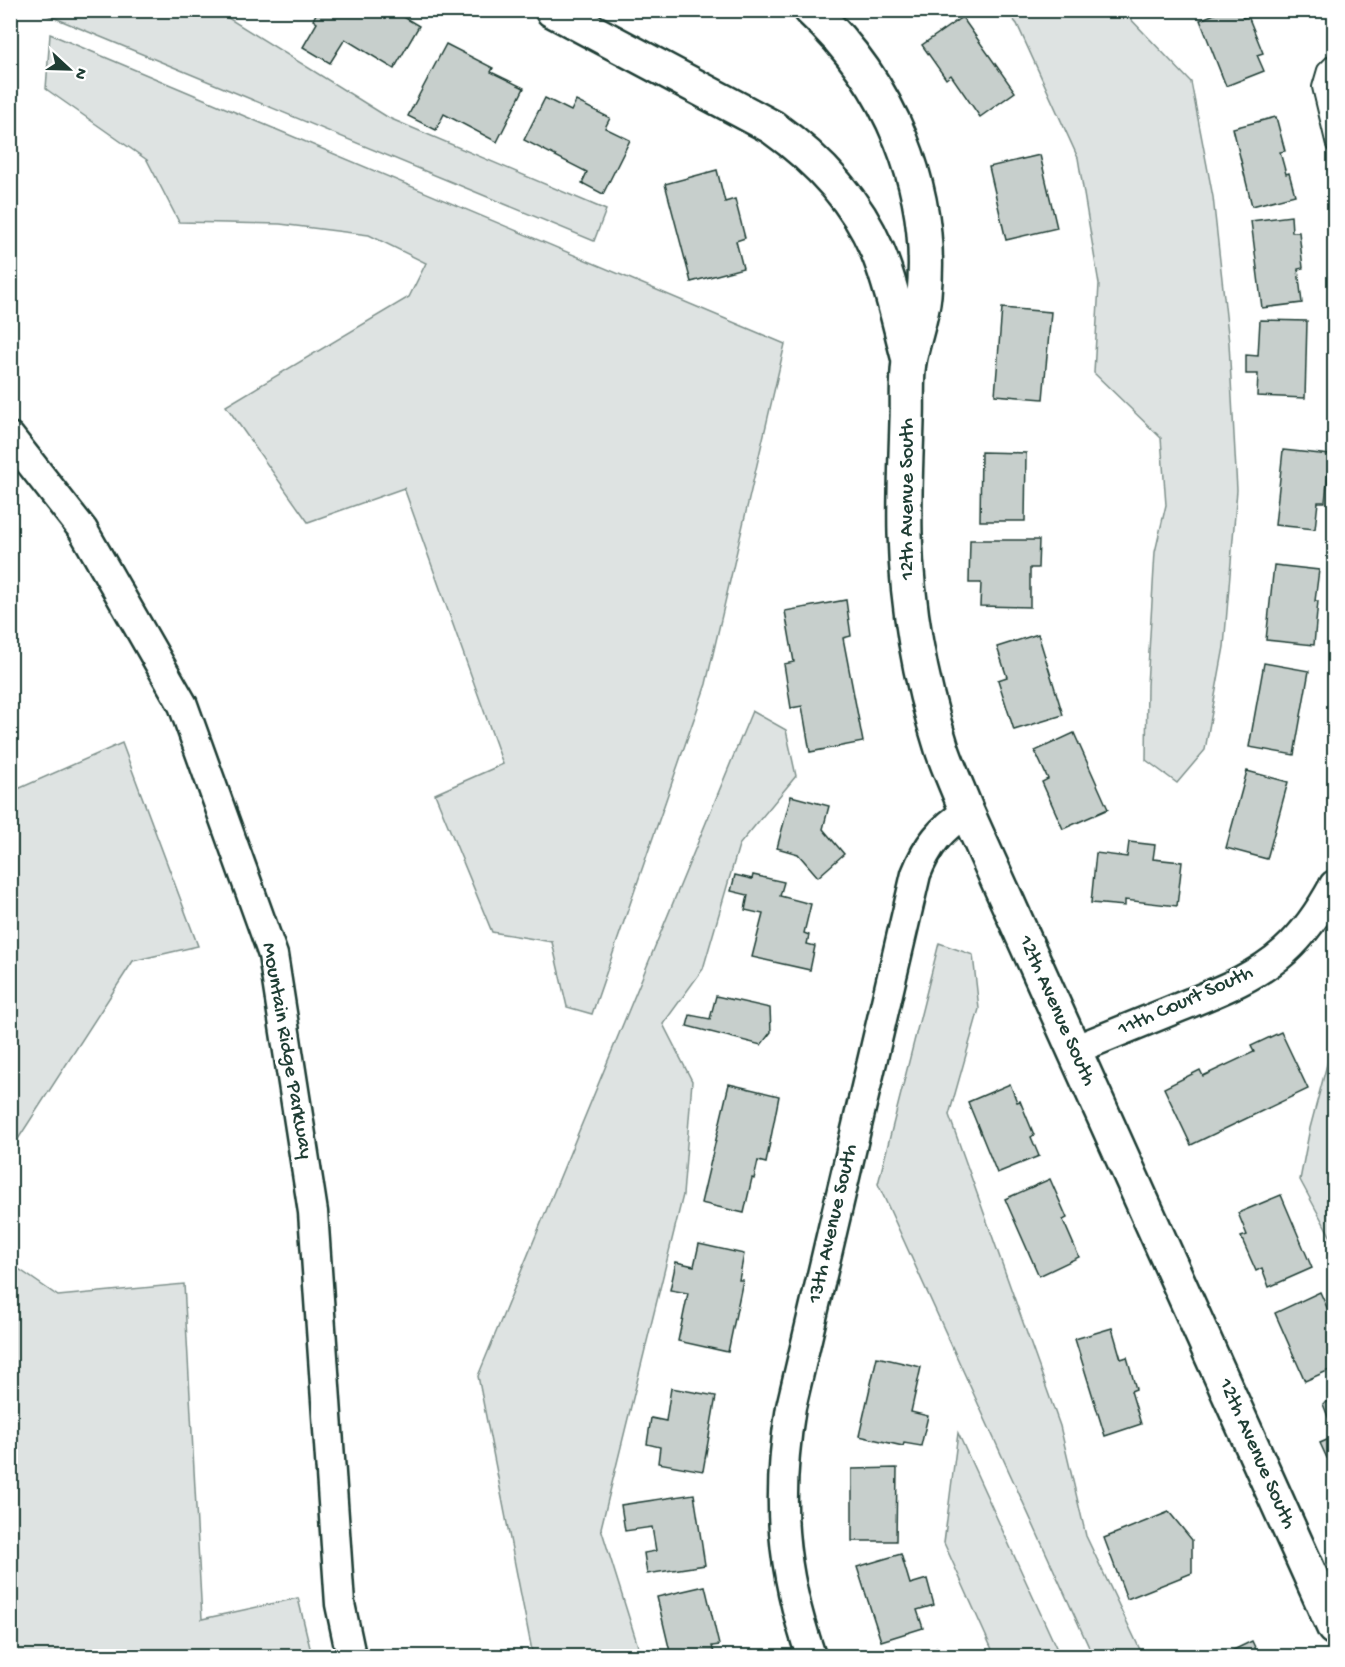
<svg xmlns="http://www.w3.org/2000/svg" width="1345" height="1667" font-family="'Gochi Hand',sans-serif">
<rect width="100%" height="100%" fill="#fff"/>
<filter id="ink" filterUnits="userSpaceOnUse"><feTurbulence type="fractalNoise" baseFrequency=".0167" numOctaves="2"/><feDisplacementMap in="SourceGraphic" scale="12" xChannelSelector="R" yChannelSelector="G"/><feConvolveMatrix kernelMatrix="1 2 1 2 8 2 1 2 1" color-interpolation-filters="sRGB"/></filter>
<g filter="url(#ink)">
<!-- green -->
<g fill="#dee3e2" stroke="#7e908b" stroke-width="1.5">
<polygon points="38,11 217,11 389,118 606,210 594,241"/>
<polygon points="1006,11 1123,11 1191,82 1213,197 1229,343 1237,490 1224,647 1205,750 1177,783 1146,760 1147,685 1155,552 1166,505 1161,438 1094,373 1099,284 1078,158 1017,24"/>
<polygon points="50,34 785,344 706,684 592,1014 567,1007 552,942 492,932 435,794 503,764 404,488 308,522 226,406 409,297 426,263 369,235 280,224 179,222 147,160 46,89"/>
<polygon points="752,711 786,730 796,776 739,845 703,969 663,1024 692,1081 683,1195 601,1528 641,1656 533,1656 478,1376"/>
<polygon points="122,743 198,946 133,961 11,1150 11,792"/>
<polygon points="939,943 973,955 979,1009 949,1115 1060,1426 1086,1536 1143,1656 1093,1656 878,1184"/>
<polygon points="1330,1053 1334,1054 1334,1243 1300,1180 1310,1128"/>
<polygon points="10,1263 58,1296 184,1284 202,1619 298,1598 312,1656 11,1656"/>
<polygon points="958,1433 1060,1656 995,1656 944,1543"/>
</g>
<!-- building -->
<g fill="#c7cfcc" stroke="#1f3d34" stroke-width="1.5">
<polygon points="318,10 392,10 419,26 394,69 345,39 330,63 303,47 317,23 313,20"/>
<polygon points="1224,10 1240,10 1243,18 1248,16 1263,53 1257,55 1264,71 1226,86 1200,20"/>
<polygon points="962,17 1015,92 980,117 951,75 946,79 922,45"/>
<polygon points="446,44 493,68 491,72 524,88 497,142 444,114 436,130 408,116"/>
<polygon points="545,98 571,111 576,101 610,118 605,128 630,140 603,194 582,183 587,172 524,140"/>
<polygon points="1276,117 1285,151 1280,152 1286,174 1289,173 1295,195 1252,206 1233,128"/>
<polygon points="1040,155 1057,228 1006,240 989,167"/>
<polygon points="717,170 725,202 735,199 745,238 736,241 743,268 691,282 665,184"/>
<polygon points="1291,216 1292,232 1299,232 1303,268 1298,269 1302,303 1262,308 1251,221"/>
<polygon points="1002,308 1051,312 1043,399 995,395"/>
<polygon points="1260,320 1307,321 1305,398 1257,396 1258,374 1246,374 1246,355 1258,356"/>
<polygon points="1283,450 1330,455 1325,502 1318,502 1315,529 1275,525"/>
<polygon points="981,452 1026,453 1025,521 980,521"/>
<polygon points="970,540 1039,540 1038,568 1030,568 1030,607 980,606 981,583 969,583"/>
<polygon points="1274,565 1319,570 1315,601 1318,601 1314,645 1266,640"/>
<polygon points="846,600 851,636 843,638 863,742 810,752 802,706 791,708 784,664 794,662 785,611"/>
<polygon points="1038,634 1063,715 1014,730 998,680 1007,677 997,647"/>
<polygon points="1264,663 1309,671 1294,755 1249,747"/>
<polygon points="1074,733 1108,809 1063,829 1042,782 1048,779 1035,751"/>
<polygon points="1247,771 1288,782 1267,859 1226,848"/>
<polygon points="791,796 829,806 823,829 844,854 818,877 798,854 777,848"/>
<polygon points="1129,842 1155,845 1153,859 1182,862 1177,906 1125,900 1125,906 1091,903 1096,853 1127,857"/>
<polygon points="735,875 752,879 753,875 784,882 780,896 811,904 804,933 809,935 807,944 815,946 810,970 752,957 763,914 745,910 748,895 731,891"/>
<polygon points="716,996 770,1008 771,1032 761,1045 687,1026 690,1015 710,1019"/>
<polygon points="1281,1032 1308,1089 1191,1145 1164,1088 1200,1070 1203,1076 1254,1052 1251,1046"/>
<polygon points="729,1084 779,1096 766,1163 758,1161 754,1179 752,1178 744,1213 701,1203"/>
<polygon points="1010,1084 1017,1102 1020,1101 1034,1135 1031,1137 1039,1156 997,1173 968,1102"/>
<polygon points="1050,1179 1067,1218 1063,1220 1079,1257 1039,1276 1005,1199"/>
<polygon points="1281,1195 1312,1268 1269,1287 1262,1268 1256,1271 1241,1237 1247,1235 1238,1213"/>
<polygon points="699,1244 744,1254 739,1280 743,1280 728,1352 678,1341 688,1293 670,1290 676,1262 694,1266"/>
<polygon points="1320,1292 1334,1323 1334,1368 1305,1381 1275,1313"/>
<polygon points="1112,1328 1121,1359 1127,1357 1136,1389 1131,1391 1141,1424 1105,1436 1075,1339"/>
<polygon points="877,1357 921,1367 911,1412 928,1416 921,1446 904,1443 903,1446 859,1436"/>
<polygon points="671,1388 716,1396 703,1471 658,1463 660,1447 647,1444 651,1418 666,1421"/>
<polygon points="1334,1399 1334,1432 1323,1404"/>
<polygon points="1334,1437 1334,1455 1327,1458 1320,1443"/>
<polygon points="897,1468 896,1541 852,1541 852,1469"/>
<polygon points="694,1494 705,1565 647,1574 644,1553 656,1551 652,1527 625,1531 621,1505"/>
<polygon points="1169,1512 1192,1540 1192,1573 1127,1599 1104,1538"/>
<polygon points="901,1554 910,1584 927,1579 934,1605 917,1610 923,1628 881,1641 857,1567"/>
<polygon points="705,1586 719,1645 712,1646 715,1656 671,1656 657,1597"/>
<polygon points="1252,1641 1259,1656 1221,1656"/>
<polygon points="937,1648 941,1656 918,1656"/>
</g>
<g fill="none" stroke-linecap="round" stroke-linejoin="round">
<!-- service casing -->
<g stroke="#1f3d34" stroke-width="18">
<polyline id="service" points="1334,61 1325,70 1320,87 1334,145"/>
</g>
<!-- minor casing -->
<g stroke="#1f3d34" stroke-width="33">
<g id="minor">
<polyline points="10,437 83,530 183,705 273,955 313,1212 340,1604 351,1656"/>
<path d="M1074,1050C1109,1036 1145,1021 1180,1007C1217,992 1255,978 1285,951C1306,932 1321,909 1334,885"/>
<path d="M811,1656C781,1569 776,1498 791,1407L916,874C927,846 941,828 967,812"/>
</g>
</g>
<!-- tertiary casing -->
<g stroke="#1f3d34" stroke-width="38">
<g id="tertiary">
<path d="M552,10L772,127C817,159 855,198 877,250C892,285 899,324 909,360"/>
<path d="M811,10C890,83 934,188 924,295C922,318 913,339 909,362C906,381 908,402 907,421C906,459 904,497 905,534C907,607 920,680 942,749C949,770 959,791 967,812L1334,1628"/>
</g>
</g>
<!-- service -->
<use href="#service" stroke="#fff" stroke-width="14"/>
<!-- minor -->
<use href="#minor" stroke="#fff" stroke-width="28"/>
<!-- tertiary -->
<use href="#tertiary" stroke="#fff" stroke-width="33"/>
</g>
</g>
<g text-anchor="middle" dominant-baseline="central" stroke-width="6" stroke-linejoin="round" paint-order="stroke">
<!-- street labels -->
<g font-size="21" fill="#1f3d34" stroke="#fff">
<text transform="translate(908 499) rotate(-90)">12th Avenue South</text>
<text transform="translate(1186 1002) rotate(-24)">11th Court South</text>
<text transform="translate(1056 1011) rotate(66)">12th Avenue South</text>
<text transform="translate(286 1051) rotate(80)">Mountain Ridge Parkway</text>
<text transform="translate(834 1224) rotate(-77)">13th Avenue South</text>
<text transform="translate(1256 1454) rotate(66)">12th Avenue South</text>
</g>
</g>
<!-- margin -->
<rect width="1345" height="1667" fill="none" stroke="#fff" stroke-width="36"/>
<rect x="18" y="18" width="1309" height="1631" fill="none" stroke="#1f3d34" stroke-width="2" filter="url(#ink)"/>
<!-- north arrow -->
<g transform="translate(69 69) rotate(112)" stroke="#ffffff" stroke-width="4.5" paint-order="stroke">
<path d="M0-4.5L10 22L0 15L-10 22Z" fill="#1f3d34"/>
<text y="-9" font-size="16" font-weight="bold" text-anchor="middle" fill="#1f3d34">N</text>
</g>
</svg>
